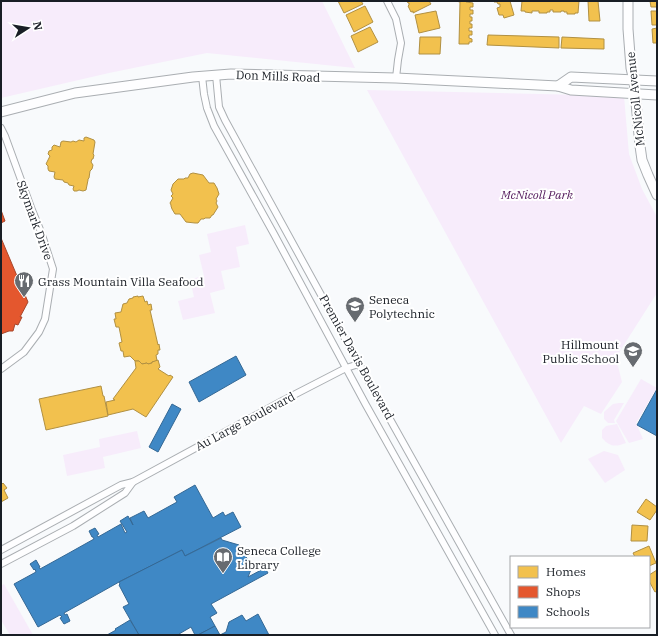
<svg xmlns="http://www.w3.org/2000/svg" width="658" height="636" font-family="'IBM Plex Serif',serif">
<rect width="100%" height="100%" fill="#f8fafc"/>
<!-- green -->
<g fill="#f7ecfb">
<polygon points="1,1 322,1 355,68 207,53 109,73 1,98"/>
<polygon points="367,90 624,96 629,154 642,189 657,217 657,293 613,362 618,366 622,382 601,414 584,406 561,443"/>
<polygon points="245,225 249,244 236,247 240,267 221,271 225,289 210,293 215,313 183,320 178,301 194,297 190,279 204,276 199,255 211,252 207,234"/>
<polygon points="641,379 657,388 636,423 643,439 629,443 616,421"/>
<polygon points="619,403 624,403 614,420 615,423 608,423 604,419 604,412 613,404"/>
<path d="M617,424L626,443C615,447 610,447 602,438V430L606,426Z"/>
<polygon points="137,431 141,448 103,457 105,468 67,476 63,455 100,447 99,439"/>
<polygon points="604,451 618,455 625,470 605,483 588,459"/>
<polygon points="4,584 33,635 10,635 1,620 1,586"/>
</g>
<!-- homes -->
<g fill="#f2c14e" stroke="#b19042">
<polygon points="338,1 361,1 363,4 344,13"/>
<polygon points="407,1 429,1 431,4 413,13 413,11 411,12 408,6 409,5 409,3 408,3"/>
<polygon points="456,1 466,1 466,2 473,3 473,7 470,7 470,10 473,10 473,14 470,14 470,17 472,17 472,21 470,21 470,24 472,24 472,28 469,28 469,31 472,31 472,35 469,35 469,38 472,39 472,42 469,42 469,44 459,44 460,2"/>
<polygon points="493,1 510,1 514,15 504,18 503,15 499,15 497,8 500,7 500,4 498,4 497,2 494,2"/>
<polygon points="522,1 579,1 578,13 575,13 575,14 567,14 567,12 564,12 564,11 561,11 561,12 553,12 553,10 550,10 550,12 547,12 547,13 539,13 539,11 532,11 532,13 525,12 525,11 521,11"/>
<polygon points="588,1 598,1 600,21 589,21"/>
<polygon points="650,1 657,1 657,7 651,7"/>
<polygon points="365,6 373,22 354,32 346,15"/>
<polygon points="436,11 440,28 419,33 415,15"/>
<polygon points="651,11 657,11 657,25 652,25"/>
<polygon points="370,27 378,42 358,52 351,36"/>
<polygon points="657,28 657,43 653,43 652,29"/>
<polygon points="488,35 559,37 559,48 487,45"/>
<polygon points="420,37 441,37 440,54 419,54"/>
<polygon points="562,37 604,39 604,49 561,48"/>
<polygon points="86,137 94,140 95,142 93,154 94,155 93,159 92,159 91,162 93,165 92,169 90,171 89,178 88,179 88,180 86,190 83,191 79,190 77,191 74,191 73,189 74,186 69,185 68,183 64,182 63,180 55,179 54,177 55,172 49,171 48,169 48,166 46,164 50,156 48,154 49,151 52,150 52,147 54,145 60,147 61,142 63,141 71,142 73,141 76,142 79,140 84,141 84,138"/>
<polygon points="193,173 203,175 209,183 214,183 217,188 219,194 216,199 217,201 216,203 218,207 213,215 212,215 210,218 205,218 204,219 201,219 198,223 195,223 186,222 180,214 175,214 172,209 171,206 171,205 170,203 173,198 171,196 173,194 171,190 173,184 178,179 184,179 185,178 188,178 190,174"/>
<polygon points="138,296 138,297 143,296 145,302 147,301 148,305 151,304 152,310 150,310 158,345 159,344 160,350 158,350 158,354 156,355 157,361 152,362 152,363 148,364 147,363 142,364 139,361 135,361 130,356 124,357 123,351 121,351 119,343 122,342 119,327 116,327 114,319 116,319 115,313 121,312 123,304 127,303 129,299 133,298 133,297"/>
<polygon points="158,360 160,367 158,369 169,376 170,375 173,377 146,417 133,409 108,415 106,402 115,400 113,399 136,368 135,361 139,361 142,364 147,363 148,364 152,363 152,362"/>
<polygon points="101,386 103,396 104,396 108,416 46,430 39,399"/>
<polygon points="3,483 7,488 4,490 8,498 1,502 1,485"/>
<polygon points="646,499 657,507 657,510 650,520 637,512"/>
<polygon points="632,525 648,526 647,541 631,541"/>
<polygon points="649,546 656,563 649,566 649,557 635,557 633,553"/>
<polygon points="657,570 657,591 655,592 649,581 649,575"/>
</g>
<!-- shops -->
<g fill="#e4572e" stroke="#a7462b">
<polygon points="1,210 5,221 1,223"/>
<polygon points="1,238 28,302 20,317 22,317 18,325 15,324 13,331 9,331 1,334"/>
</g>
<!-- schools -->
<g fill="#3f88c5" stroke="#346895">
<polygon points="236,356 246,375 199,402 189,382"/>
<polygon points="657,389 657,436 637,425"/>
<polygon points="172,404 181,409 158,452 149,447"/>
<polygon points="195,485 213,518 223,512 225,516 233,512 241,527 185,556 182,550 119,582 64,613 65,615 67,614 70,621 64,624 60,618 62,617 60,615 38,627 14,584 36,572 35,569 34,570 30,564 36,560 40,567 39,567 40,569 69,553 94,539 93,537 92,537 89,531 95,528 99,534 97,535 98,537 121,524 125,533 127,532 120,521 128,516 133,525 130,518 144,511 148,518 177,502 174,497"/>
<polygon points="221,538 222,540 239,545 252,567 248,577 265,568 268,573 211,604 217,613 210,617 215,626 198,635 195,635 191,627 179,634 179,635 139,635 123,607 129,604 119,585 120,584 119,582 182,550 185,556"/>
<polygon points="258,614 269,635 198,635 215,626 220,635 226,632 229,622 242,615 246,621"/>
<polygon points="130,620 139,635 107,635 116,630 115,629"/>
</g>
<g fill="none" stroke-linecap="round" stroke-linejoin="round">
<!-- street casing -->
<g stroke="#aaaeb2" stroke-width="8">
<g id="street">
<polyline points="387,1 396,19 401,43 398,60 396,78"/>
<polyline points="216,75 219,107 225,120 359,364 511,635"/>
<polyline points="202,76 204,94 207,108 214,126 274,234 366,405 495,635"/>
<polyline points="1,128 5,136 32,210 41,232 53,269 45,319 39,332 24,352 1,369"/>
<polyline points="1,550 121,485 133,482 282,401 346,368 359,364"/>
<polyline points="1,564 73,526 125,493 133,482"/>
</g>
</g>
<!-- secondary casing -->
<g stroke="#aaaeb2" stroke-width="11">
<g id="secondary">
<polyline points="628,1 628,29 631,68 634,81 640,146 642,160 648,175 657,195"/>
<polyline points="558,86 571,77 657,81"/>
<polyline points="1,112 75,93 193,77 231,74 396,78 558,86 571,90 657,95"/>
</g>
</g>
<!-- street -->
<use href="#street" stroke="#fefeff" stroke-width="6"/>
<!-- secondary -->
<use href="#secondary" stroke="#fefeff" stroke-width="9"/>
</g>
<!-- icons -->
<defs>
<g id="restaurant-pin" transform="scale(1)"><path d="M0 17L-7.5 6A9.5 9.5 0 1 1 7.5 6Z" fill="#676b70" stroke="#fff"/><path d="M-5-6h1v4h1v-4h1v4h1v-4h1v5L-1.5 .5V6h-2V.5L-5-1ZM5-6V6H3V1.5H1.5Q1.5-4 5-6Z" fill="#fff"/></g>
<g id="university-pin" transform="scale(1)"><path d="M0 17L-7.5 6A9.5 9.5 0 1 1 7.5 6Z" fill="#676b70" stroke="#fff"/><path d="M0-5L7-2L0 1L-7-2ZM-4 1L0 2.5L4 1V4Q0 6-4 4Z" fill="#fff"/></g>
<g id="school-pin" transform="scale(1)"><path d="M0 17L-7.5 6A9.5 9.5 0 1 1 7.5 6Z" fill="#676b70" stroke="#fff"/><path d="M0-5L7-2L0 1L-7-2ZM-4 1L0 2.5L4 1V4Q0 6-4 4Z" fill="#fff"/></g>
<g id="library-pin" transform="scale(1)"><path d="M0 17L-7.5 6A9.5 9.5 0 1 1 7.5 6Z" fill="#676b70" stroke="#fff"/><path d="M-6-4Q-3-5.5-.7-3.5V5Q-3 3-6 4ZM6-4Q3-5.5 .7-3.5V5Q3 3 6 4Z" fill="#fff"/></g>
</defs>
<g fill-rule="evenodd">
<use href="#restaurant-pin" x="24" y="281"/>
<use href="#university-pin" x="355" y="306"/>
<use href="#school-pin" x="633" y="351"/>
<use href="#library-pin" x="223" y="557"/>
</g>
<g text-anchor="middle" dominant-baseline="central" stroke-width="4" stroke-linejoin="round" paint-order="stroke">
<!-- street labels -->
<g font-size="12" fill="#191e25" stroke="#fff">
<text transform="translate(278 76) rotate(2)">Don Mills Road</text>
<text transform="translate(635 99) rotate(-96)">McNicoll Avenue</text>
<text transform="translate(35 220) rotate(70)">Skymark Drive</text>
<text transform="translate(357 357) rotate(61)">Premier Davis Boulevard</text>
<text transform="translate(245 421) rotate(-28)">Au Large Boulevard</text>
</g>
<!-- park labels -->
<g font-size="12" font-style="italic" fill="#531a5c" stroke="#fff">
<text x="537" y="194">McNicoll Park</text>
</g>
<!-- poi labels -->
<g font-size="12" fill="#191e25" stroke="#fff" text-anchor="start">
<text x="38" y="281">Grass Mountain Villa Seafood</text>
<text x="369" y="299">Seneca<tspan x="369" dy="14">Polytechnic</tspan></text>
<text x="619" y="344" text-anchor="end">Hillmount<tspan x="619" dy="14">Public School</tspan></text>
<text x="237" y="550">Seneca College<tspan x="237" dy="14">Library</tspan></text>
</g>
</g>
<!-- border -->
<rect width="658" height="636" fill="none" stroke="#191e25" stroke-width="4"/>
<!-- legend -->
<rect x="510" y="556" width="140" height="72" fill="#ffffff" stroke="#a3a5a8"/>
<rect x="518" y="566" width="20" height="12" fill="#f2c14e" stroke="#a3a5a8"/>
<text x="546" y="576" font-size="12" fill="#191e25">Homes</text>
<rect x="518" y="586" width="20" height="12" fill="#e4572e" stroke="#a3a5a8"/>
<text x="546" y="596" font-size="12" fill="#191e25">Shops</text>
<rect x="518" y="606" width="20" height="12" fill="#3f88c5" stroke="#a3a5a8"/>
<text x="546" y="616" font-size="12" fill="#191e25">Schools</text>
<!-- north arrow -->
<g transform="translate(28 28) rotate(78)" stroke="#ffffff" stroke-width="3" paint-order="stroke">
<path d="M0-3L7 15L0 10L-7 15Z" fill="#191e25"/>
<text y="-6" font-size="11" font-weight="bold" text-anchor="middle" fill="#191e25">N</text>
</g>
</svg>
